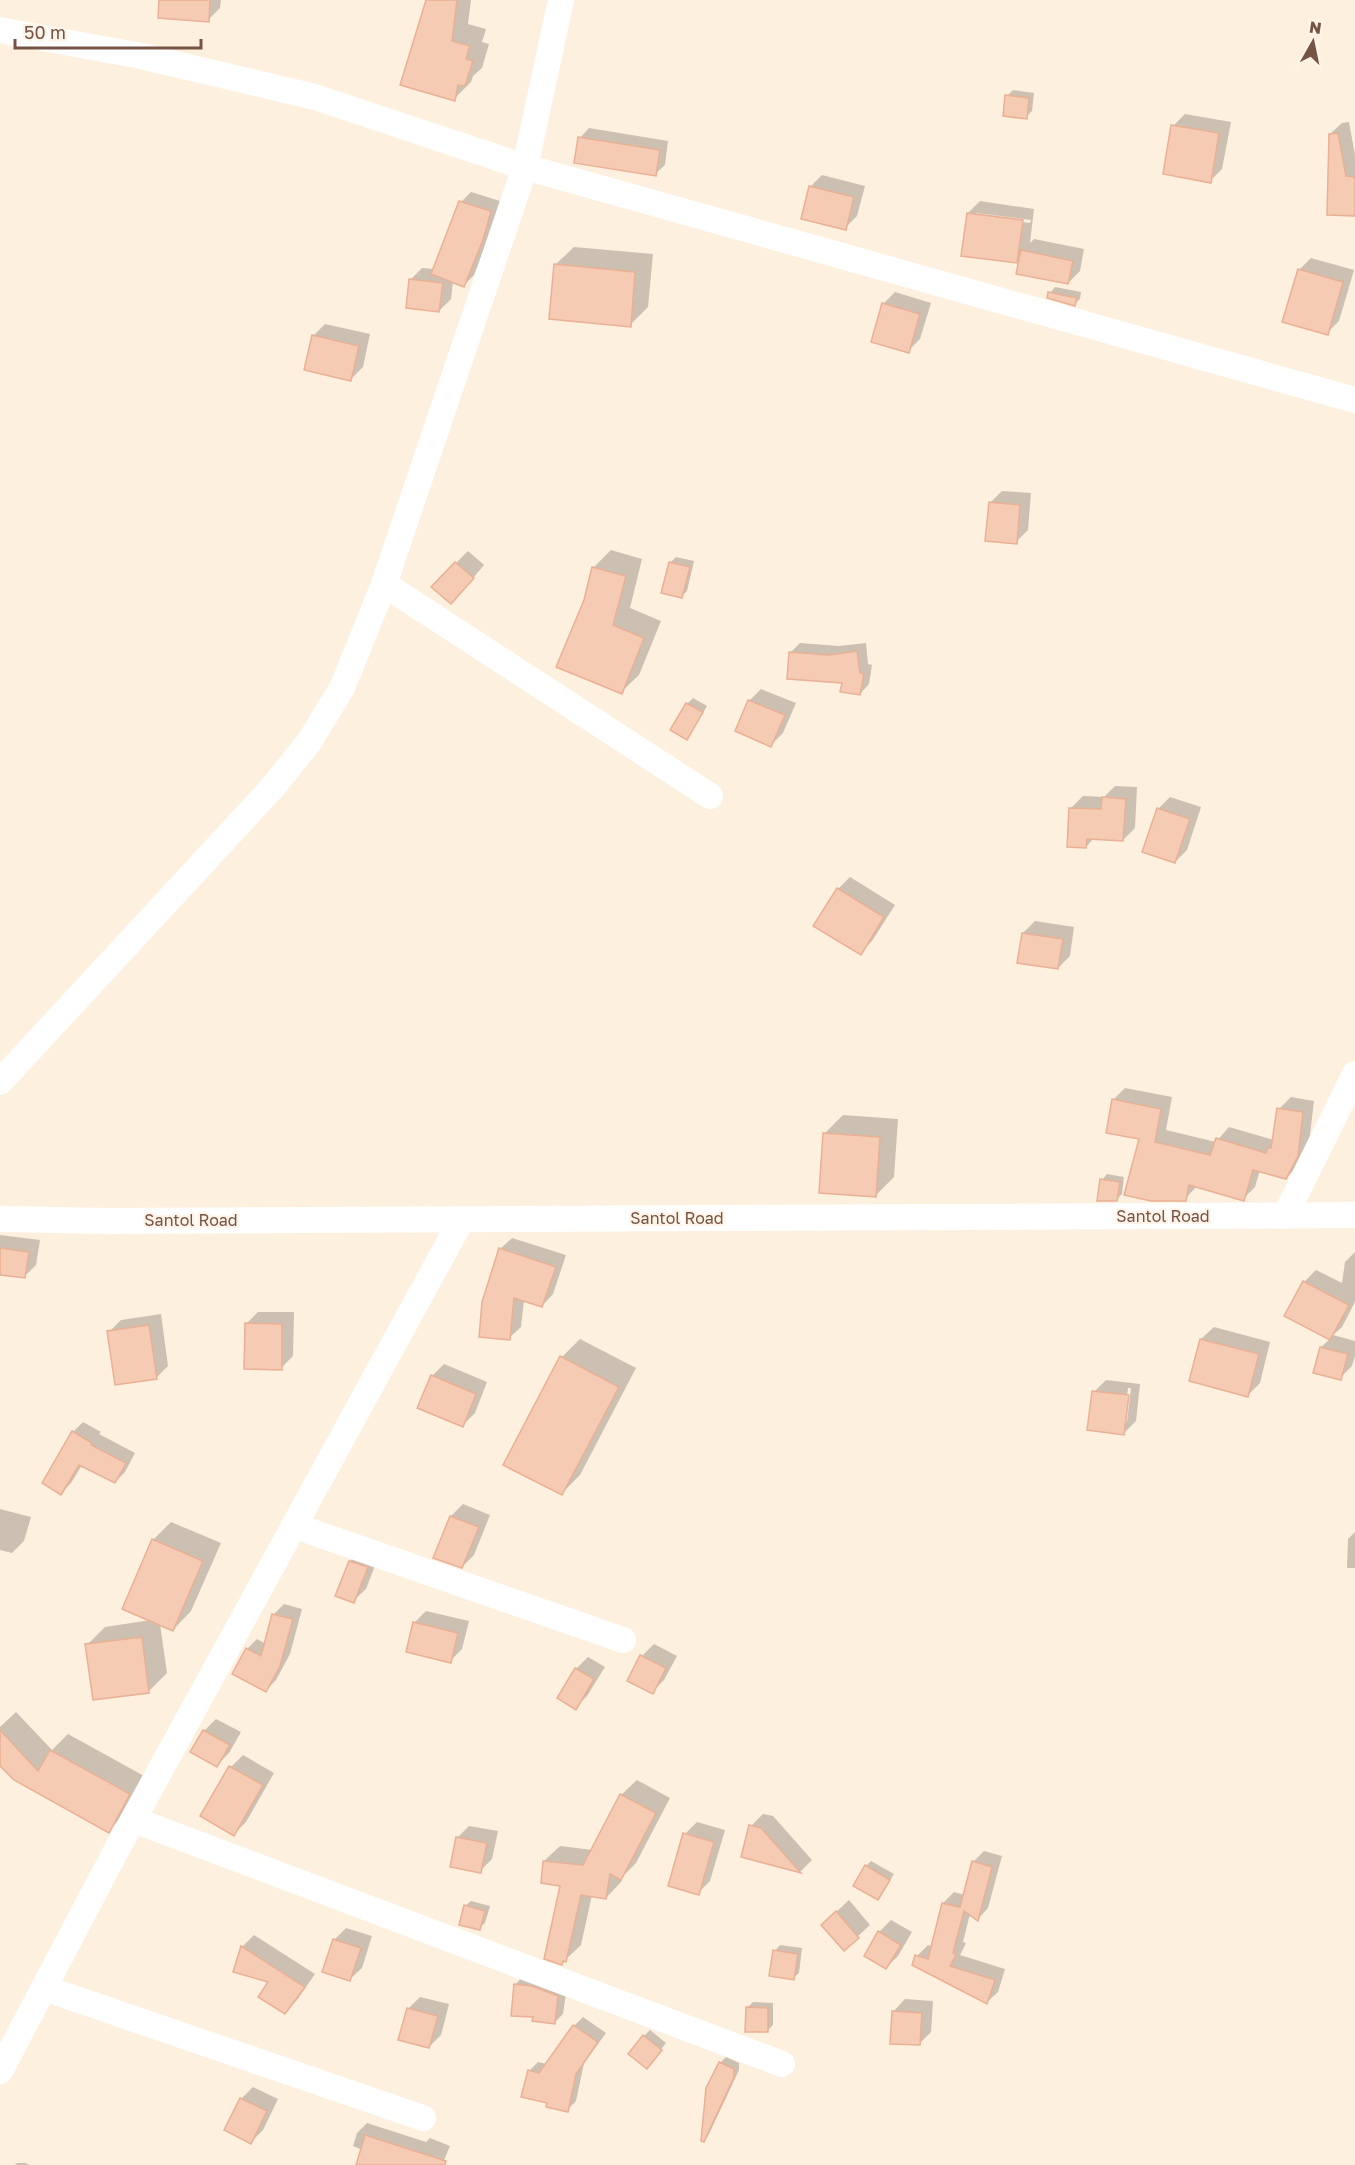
<svg xmlns="http://www.w3.org/2000/svg" width="1355" height="2165" font-family="'Golos Text',sans-serif">
<rect width="100%" height="100%" fill="#fef0df"/>
<!-- shadow -->
<g fill="#0003" fill-rule="evenodd">
<polygon points="161,0 221,0 220,8 208,20"/>
<polygon points="428,0 471,0 468,24 486,29 482,42 489,44 482,68 473,76 471,82 454,99"/>
<polygon points="1013,90 1034,93 1032,111 1026,117 1007,96"/>
<polygon points="1185,114 1231,122 1222,169 1210,181 1173,126"/>
<polygon points="1349,122 1355,155 1355,214 1330,134 1342,123"/>
<polygon points="589,128 668,141 665,165 655,174 580,138"/>
<polygon points="822,175 865,186 857,216 845,228 810,187"/>
<polygon points="471,192 500,201 492,229 474,275 464,285 453,281 451,299 439,311 410,280 422,268 434,269 461,202"/>
<path d="M980,201L1034,209L1030,243L1034,239L1084,249L1080,271L1068,283L1021,258L1017,262L968,213ZM976,213L1031,220L1030,223L976,216Z"/>
<polygon points="574,247 653,254 648,307 630,325 555,265"/>
<polygon points="1311,258 1354,270 1339,321 1327,333 1299,270"/>
<polygon points="1055,287 1081,292 1080,299 1074,304 1050,293"/>
<polygon points="895,292 931,303 920,339 908,351 883,304"/>
<polygon points="325,324 370,334 363,367 351,379 313,336"/>
<polygon points="1002,491 1031,493 1028,530 1016,542 990,503"/>
<polygon points="611,550 642,559 630,608 661,621 639,675 621,692 585,601 593,568"/>
<polygon points="468,551 484,565 463,590 456,563"/>
<polygon points="676,557 694,561 687,591 681,597 671,562"/>
<polygon points="800,643 839,646 866,643 868,664 872,665 869,684 860,694 844,682 791,652"/>
<polygon points="761,689 796,703 783,733 771,745 749,701"/>
<polygon points="693,698 707,706 692,732 687,738 687,704"/>
<polygon points="1115,786 1137,787 1135,828 1123,840 1094,838 1086,847 1071,808 1083,796 1104,797"/>
<polygon points="1170,797 1201,807 1187,850 1175,862 1158,809"/>
<polygon points="850,877 895,905 872,941 860,953 838,889"/>
<polygon points="1035,921 1074,927 1070,956 1058,968 1023,933"/>
<polygon points="1125,1088 1172,1097 1166,1130 1216,1142 1229,1127 1274,1140 1279,1109 1291,1097 1314,1101 1309,1143 1298,1166 1286,1178 1260,1170 1255,1187 1243,1199 1197,1186 1185,1199 1113,1100"/>
<polygon points="843,1115 898,1119 894,1177 876,1195 824,1134"/>
<polygon points="1107,1174 1124,1177 1122,1194 1116,1200 1102,1180"/>
<polygon points="0,1235 40,1240 36,1265 24,1277 0,1273"/>
<polygon points="512,1238 566,1255 553,1294 542,1306 524,1300 521,1327 509,1338 500,1249"/>
<polygon points="1355,1252 1355,1302 1342,1327 1333,1335 1355,1341 1355,1356 1352,1366 1340,1378 1321,1347 1330,1339 1304,1282 1316,1270 1342,1283 1345,1262"/>
<polygon points="258,1312 294,1312 293,1356 281,1368 246,1324"/>
<polygon points="161,1314 168,1366 156,1378 109,1332 121,1320"/>
<polygon points="1214,1327 1270,1342 1260,1383 1248,1395 1191,1380 1201,1339"/>
<polygon points="580,1339 636,1368 580,1475 562,1493 562,1357"/>
<polygon points="444,1364 487,1382 475,1413 463,1425 432,1376"/>
<path d="M1106,1380L1140,1384L1136,1421L1124,1433L1094,1392ZM1128,1388H1131L1127,1422H1124Z"/>
<polygon points="83,1422 101,1432 99,1434 135,1453 125,1472 115,1482 82,1465 71,1483 61,1493 73,1432"/>
<polygon points="463,1504 490,1515 474,1555 462,1567 435,1557 451,1516"/>
<polygon points="0,1509 31,1517 24,1541 12,1553 0,1550"/>
<polygon points="171,1522 221,1543 191,1611 173,1630 160,1624 167,1673 149,1691 87,1645 105,1627 151,1620 153,1540"/>
<polygon points="1355,1532 1355,1568 1347,1568 1348,1539"/>
<polygon points="362,1549 379,1555 366,1589 353,1601 350,1561"/>
<polygon points="284,1604 302,1609 290,1654 276,1680 266,1690 247,1649 257,1639 266,1644 274,1614"/>
<polygon points="426,1611 469,1621 462,1649 450,1661 414,1623"/>
<polygon points="654,1644 677,1656 664,1680 652,1692 629,1680 642,1656"/>
<polygon points="588,1657 605,1667 587,1696 575,1708 576,1669"/>
<polygon points="16,1712 52,1750 68,1734 146,1777 125,1814 108,1831 0,1764 0,1727"/>
<polygon points="216,1719 241,1732 229,1753 217,1765 192,1751 204,1731"/>
<polygon points="243,1755 274,1773 246,1822 234,1834 202,1816 231,1767"/>
<polygon points="637,1780 670,1798 636,1863 622,1877 621,1882 606,1898 592,1895 581,1945 562,1963 562,1884 544,1861 560,1846 593,1850 621,1795"/>
<polygon points="763,1814 773,1816 812,1860 801,1871 743,1856 751,1826"/>
<polygon points="697,1822 725,1830 710,1881 698,1893 685,1834"/>
<polygon points="469,1826 498,1831 492,1859 480,1871 457,1838"/>
<polygon points="984,1851 1002,1856 988,1908 978,1919 970,1914 963,1942 966,1943 960,1955 1005,1969 998,1992 987,2002 917,1956 928,1945 933,1947 943,1903 954,1892 965,1895 973,1862"/>
<polygon points="871,1861 894,1874 878,1899 866,1866"/>
<polygon points="849,1900 870,1925 844,1949 835,1913"/>
<polygon points="471,1901 490,1906 485,1923 479,1928 465,1906"/>
<polygon points="891,1920 912,1932 898,1956 886,1968 879,1932"/>
<polygon points="346,1928 372,1936 362,1968 349,1980 334,1940"/>
<polygon points="254,1935 315,1974 297,2000 285,2012 270,1981 242,1947"/>
<polygon points="780,1945 802,1948 799,1973 793,1978 775,1951"/>
<polygon points="524,1975 567,1987 563,2014 554,2023 534,2016 515,1985"/>
<polygon points="420,1997 449,2004 441,2035 429,2047 408,2009"/>
<polygon points="905,1999 933,2001 931,2032 919,2044 893,2012"/>
<polygon points="753,2002 773,2003 773,2025 767,2031 747,2008"/>
<polygon points="583,2017 606,2033 584,2063 576,2101 567,2110 549,2102 529,2071 538,2062 547,2064 574,2026"/>
<polygon points="650,2030 666,2043 652,2061 644,2036"/>
<polygon points="726,2057 739,2063 739,2070 709,2134 704,2140 720,2063"/>
<polygon points="253,2087 278,2099 263,2130 251,2142 241,2099"/>
<polygon points="367,2123 426,2142 430,2138 450,2146 442,2165 357,2165 362,2150 353,2146 357,2133"/>
<polygon points="17,2163 25,2163 30,2165 15,2165"/>
</g>
<!-- building -->
<g fill="#f5cbb4" stroke="#e9b094" stroke-width="1.5">
<polygon points="159,0 210,0 209,22 158,18"/>
<polygon points="426,0 457,0 452,41 470,46 466,59 473,61 465,86 458,85 455,101 400,85"/>
<polygon points="1005,95 1029,98 1027,119 1003,116"/>
<polygon points="1171,125 1219,133 1211,183 1163,174"/>
<polygon points="1338,133 1346,176 1355,177 1355,216 1327,215 1329,134"/>
<polygon points="578,137 660,150 656,176 574,163"/>
<polygon points="809,186 854,197 846,230 801,219"/>
<polygon points="459,201 491,211 483,240 464,287 431,274"/>
<polygon points="967,213 1023,220 1017,263 961,256"/>
<polygon points="1021,250 1073,261 1068,284 1016,274"/>
<polygon points="554,264 635,272 631,327 549,319"/>
<polygon points="1298,269 1343,282 1328,335 1282,322"/>
<polygon points="409,279 443,283 439,312 406,308"/>
<polygon points="1048,292 1077,298 1075,306 1047,298"/>
<polygon points="882,303 920,314 909,353 871,342"/>
<polygon points="312,335 359,346 351,381 304,370"/>
<polygon points="989,502 1020,505 1017,544 985,541"/>
<polygon points="455,562 474,578 451,604 431,587"/>
<polygon points="669,562 690,567 682,598 661,593"/>
<polygon points="592,567 626,576 613,625 644,638 622,694 556,667 584,600"/>
<polygon points="857,651 860,673 864,674 860,695 840,692 842,683 787,679 789,652 829,655"/>
<polygon points="748,700 785,715 771,747 735,731"/>
<polygon points="686,703 703,712 687,740 670,730"/>
<polygon points="1102,797 1126,799 1123,841 1087,839 1086,848 1067,847 1069,808 1101,809"/>
<polygon points="1157,808 1190,819 1175,863 1142,852"/>
<polygon points="837,888 884,917 861,955 813,926"/>
<polygon points="1022,933 1063,939 1058,969 1017,963"/>
<polygon points="1112,1099 1161,1109 1155,1142 1210,1155 1216,1138 1266,1153 1268,1148 1271,1148 1277,1108 1303,1112 1298,1156 1286,1179 1253,1170 1244,1201 1189,1185 1186,1201 1151,1201 1124,1195 1139,1139 1106,1133"/>
<polygon points="823,1133 880,1137 876,1197 819,1193"/>
<polygon points="1100,1179 1120,1182 1117,1201 1097,1201"/>
<polygon points="0,1248 29,1252 25,1278 0,1275"/>
<polygon points="499,1248 556,1267 542,1307 514,1298 510,1340 479,1337 482,1302"/>
<polygon points="1303,1281 1349,1305 1330,1340 1284,1316"/>
<polygon points="245,1323 282,1324 282,1370 244,1369"/>
<polygon points="149,1325 157,1379 115,1385 107,1331"/>
<polygon points="1200,1339 1259,1354 1248,1397 1189,1381"/>
<polygon points="1320,1347 1348,1354 1341,1380 1313,1373"/>
<polygon points="560,1356 619,1387 562,1495 503,1465"/>
<polygon points="431,1375 476,1394 463,1427 417,1408"/>
<polygon points="1092,1391 1129,1395 1124,1435 1087,1430"/>
<polygon points="72,1431 92,1443 91,1445 126,1463 115,1483 79,1465 61,1495 42,1483"/>
<polygon points="450,1516 479,1527 462,1568 433,1558"/>
<polygon points="152,1539 203,1561 173,1631 122,1609"/>
<polygon points="349,1561 368,1567 354,1603 335,1596"/>
<polygon points="272,1614 293,1619 280,1666 266,1692 232,1674 246,1648 261,1656"/>
<polygon points="413,1622 458,1633 451,1663 406,1652"/>
<polygon points="142,1637 149,1693 93,1700 85,1644"/>
<polygon points="640,1655 666,1668 653,1694 627,1681"/>
<polygon points="575,1668 594,1679 576,1710 557,1698"/>
<polygon points="0,1730 38,1771 50,1750 130,1794 109,1833 14,1780 0,1766"/>
<polygon points="203,1730 230,1745 217,1767 190,1752"/>
<polygon points="229,1766 263,1785 234,1836 200,1816"/>
<polygon points="620,1794 656,1813 621,1880 610,1874 606,1899 581,1895 566,1962 563,1961 562,1965 544,1959 560,1886 541,1883 543,1861 583,1865"/>
<polygon points="749,1825 761,1828 801,1873 741,1857"/>
<polygon points="683,1833 714,1842 699,1895 668,1886"/>
<polygon points="456,1837 487,1843 481,1873 450,1867"/>
<polygon points="972,1861 992,1867 978,1921 964,1911 953,1953 956,1955 950,1966 995,1980 987,2004 912,1965 915,1955 928,1959 942,1903 960,1907"/>
<polygon points="865,1865 890,1880 878,1900 853,1886"/>
<polygon points="464,1905 485,1911 480,1930 459,1925"/>
<polygon points="836,1911 859,1938 844,1951 821,1925"/>
<polygon points="878,1931 901,1945 886,1969 864,1956"/>
<polygon points="333,1939 361,1948 350,1981 322,1972"/>
<polygon points="241,1946 305,1987 285,2014 258,1997 268,1982 233,1972"/>
<polygon points="773,1950 798,1954 794,1980 769,1976"/>
<polygon points="514,1984 532,1986 558,1996 555,2024 532,2021 533,2017 511,2016"/>
<polygon points="746,2007 768,2008 768,2032 745,2032"/>
<polygon points="407,2008 438,2016 429,2048 398,2040"/>
<polygon points="892,2011 922,2013 920,2045 890,2044"/>
<polygon points="573,2025 598,2042 576,2074 568,2112 546,2107 547,2103 521,2097 528,2070 539,2073"/>
<polygon points="643,2035 662,2050 647,2069 628,2054"/>
<polygon points="719,2062 734,2069 734,2077 704,2142 701,2141 706,2088"/>
<polygon points="240,2098 267,2111 251,2144 224,2130"/>
<polygon points="365,2135 446,2161 445,2165 356,2165"/>
</g>
<g fill="none" stroke-linecap="round" stroke-linejoin="round">
<!-- minor -->
<g stroke="#fff" stroke-width="26">
<polyline points="0,30 141,56 315,97 525,167 1355,400"/>
<polyline points="384,584 710,796"/>
<polyline points="0,1082 272,788 309,742 342,688 384,584 525,167 561,0"/>
<polyline points="1285,1216 1355,1074"/>
<polyline points="0,1219 112,1221 1355,1215"/>
<polyline points="295,1526 623,1640"/>
<polyline points="134,1820 782,2064"/>
<polyline points="44,1988 423,2118"/>
<polyline points="0,2071 116,1851 462,1219"/>
</g>
</g>
<g text-anchor="middle" dominant-baseline="central" stroke-width="4.5" stroke-linejoin="round" paint-order="stroke">
<!-- street labels -->
<g font-size="16" fill="#765445" stroke="#fff4e7">
<text x="1163" y="1216">Santol Road</text>
<text x="677" y="1218">Santol Road</text>
<text x="191" y="1220">Santol Road</text>
</g>
</g>
<!-- north arrow -->
<g transform="translate(1313 42) rotate(9)" stroke="#fff4e7" stroke-width="4.5" paint-order="stroke">
<path d="M0-4.5L10 22L0 15L-10 22Z" fill="#765445"/>
<text y="-9" font-size="16" font-weight="bold" text-anchor="middle" fill="#765445">N</text>
</g>
<!-- scale -->
<path d="M15 39v9h186v-9" fill="none" stroke="#765445" stroke-width="3"/>
<text x="24" y="39" font-size="18" fill="#765445" stroke="#fff4e7" stroke-width="4.5" paint-order="stroke">50 m</text>
</svg>
